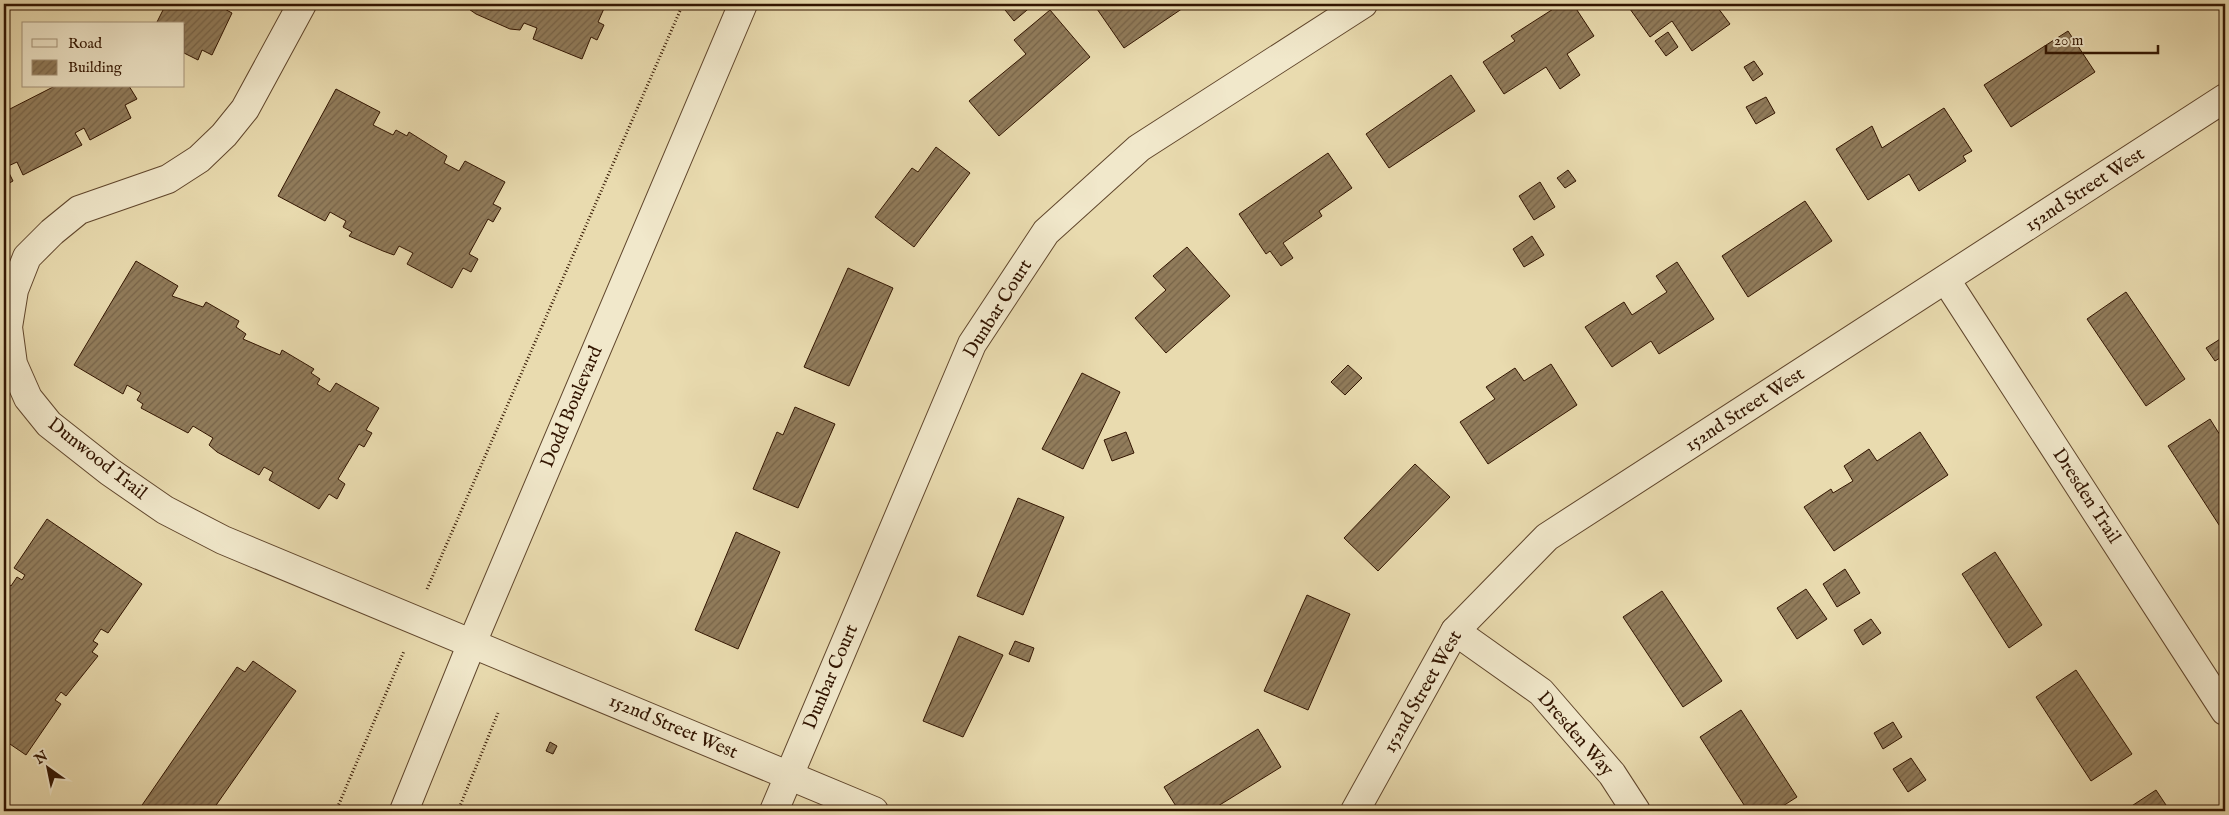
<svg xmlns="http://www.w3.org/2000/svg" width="2229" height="815" font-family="'IM FELL English',serif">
<defs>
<pattern id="building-hatch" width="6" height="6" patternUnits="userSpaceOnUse" patternTransform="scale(1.25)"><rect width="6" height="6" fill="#917c5b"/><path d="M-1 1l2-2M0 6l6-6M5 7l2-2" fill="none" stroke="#776449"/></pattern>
</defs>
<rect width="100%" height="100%" fill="#e9dbaf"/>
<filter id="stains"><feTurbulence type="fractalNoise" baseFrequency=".004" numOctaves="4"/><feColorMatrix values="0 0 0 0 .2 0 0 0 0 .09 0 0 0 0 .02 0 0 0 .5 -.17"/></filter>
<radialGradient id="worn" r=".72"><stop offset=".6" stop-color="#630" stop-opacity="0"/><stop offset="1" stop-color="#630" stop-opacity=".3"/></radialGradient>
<!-- building -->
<g fill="url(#building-hatch)" stroke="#321501">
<polygon points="166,4 222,4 221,7 232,13 212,55 202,50 198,60 184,53 184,24 156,24"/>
<polygon points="468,4 606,4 598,22 604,25 597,40 591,37 582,59 533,39 537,28 524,23 520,30 510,29 476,14 466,7"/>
<polygon points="1002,4 1032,4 1033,5 1014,21 1001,5"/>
<polygon points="1105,4 1189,4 1124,48 1097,9"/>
<polygon points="1561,4 1573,4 1594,36 1567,54 1580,75 1560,89 1546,67 1504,94 1483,62 1515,41 1511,36"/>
<polygon points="1638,4 1715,4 1730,24 1692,51 1672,21 1650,37 1630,9"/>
<polygon points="1050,10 1090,57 999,136 969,101 1026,54 1014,40"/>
<polygon points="2068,31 2095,72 2011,127 1984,85"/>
<polygon points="1668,32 1678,47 1666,56 1655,41"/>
<polygon points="1754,61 1763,74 1753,81 1744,67"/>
<polygon points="1451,75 1475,111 1389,168 1366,134"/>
<polygon points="55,86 129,86 137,99 125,105 131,118 90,140 84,128 75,133 82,145 23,175 17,162 6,167 13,181 4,186 4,112"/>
<polygon points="336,89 380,112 373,125 393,135 396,130 407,136 409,132 447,156 444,163 459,171 465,161 505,182 493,204 501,208 493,222 488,219 469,254 478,259 471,272 463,268 452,288 407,264 413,253 399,246 394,255 383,251 349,236 352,232 343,227 346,221 330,212 325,221 278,196"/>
<polygon points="1766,97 1775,113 1756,124 1746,107"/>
<polygon points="1944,108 1972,151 1963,156 1966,161 1919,191 1909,174 1868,200 1836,149 1872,126 1882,148"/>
<polygon points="936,147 970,173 914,247 875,217 912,168 918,172"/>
<polygon points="1328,153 1352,188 1319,211 1322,216 1283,243 1293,258 1281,266 1270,251 1266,254 1239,214"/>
<polygon points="1568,170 1576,181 1565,188 1557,178"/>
<polygon points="1540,182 1555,207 1534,220 1519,196"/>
<polygon points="1805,201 1832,241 1748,297 1722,256"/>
<polygon points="1532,236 1544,255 1524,267 1513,249"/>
<polygon points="1187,247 1230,296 1166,353 1135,318 1166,290 1153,276"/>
<polygon points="136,261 178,286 172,296 203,307 206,302 239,321 236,327 246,334 243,339 280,355 282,350 314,369 311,373 320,379 317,384 330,392 336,383 379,408 366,430 372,433 364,447 359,444 338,479 345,484 337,499 329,494 319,509 269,480 273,472 264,467 259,475 217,452 209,445 213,438 193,426 188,433 141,408 143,404 137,400 141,393 127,385 123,394 74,365"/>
<polygon points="1677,262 1714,319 1659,354 1651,341 1612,367 1585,327 1624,302 1632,315 1667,292 1656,276"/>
<polygon points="848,268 893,288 849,386 804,367"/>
<polygon points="2126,292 2185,379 2146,406 2087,319"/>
<polygon points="2225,336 2225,355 2215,361 2206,348"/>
<polygon points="1551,364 1577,405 1488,464 1460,422 1495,399 1486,387 1515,368 1524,381"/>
<polygon points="1348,365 1362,378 1345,395 1331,382"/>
<polygon points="1082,373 1120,392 1083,469 1042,449"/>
<polygon points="795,407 835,424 798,508 753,489 777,432 783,435"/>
<polygon points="2210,419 2225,443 2225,525 2221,528 2168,446"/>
<polygon points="1126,432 1134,453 1112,461 1104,440"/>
<polygon points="1920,432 1948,475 1834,551 1804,507 1831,489 1833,493 1853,481 1844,466 1869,449 1877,461"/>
<polygon points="1415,464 1450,497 1378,571 1344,538"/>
<polygon points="1018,498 1064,517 1023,615 977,596"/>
<polygon points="47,519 142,584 108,633 101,629 93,641 98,644 92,652 98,656 66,696 61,692 55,700 61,704 26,755 4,740 4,583 5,582 11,586 17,577 22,580 25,575 14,568"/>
<polygon points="736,532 780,552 738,649 695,630"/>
<polygon points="1995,552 2042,625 2009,648 1962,574"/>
<polygon points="1845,569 1860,593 1837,607 1823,584"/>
<polygon points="1806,589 1827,619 1797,639 1777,608"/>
<polygon points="1662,591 1722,681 1683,707 1623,617"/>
<polygon points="1307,595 1350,614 1308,710 1264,691"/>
<polygon points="1871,619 1881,633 1863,645 1854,630"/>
<polygon points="959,636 1003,655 963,737 923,721"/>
<polygon points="1015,641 1034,648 1029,662 1009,654"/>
<polygon points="253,661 296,691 212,811 138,811 237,667 245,672"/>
<polygon points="2076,670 2132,754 2091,781 2036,697"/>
<polygon points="1741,710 1797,797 1775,811 1748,811 1700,737"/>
<polygon points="1893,722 1902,737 1883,749 1874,733"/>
<polygon points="1258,729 1281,767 1210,811 1179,811 1164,787"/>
<polygon points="550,742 557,746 553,754 546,751"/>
<polygon points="1911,758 1926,780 1908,792 1893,769"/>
<polygon points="2156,790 2170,811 2124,811"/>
</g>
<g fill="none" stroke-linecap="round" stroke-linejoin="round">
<!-- minor casing -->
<g stroke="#60462c" stroke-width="30">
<g id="minor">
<polyline points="302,4 245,109 224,135 199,159 168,179 79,210 52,232 27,257 14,290 8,327 13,364 28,398 49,424 110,472 165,510 223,540 874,811"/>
<polyline points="1946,280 2225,711"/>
<polyline points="1455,631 1541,692 1612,774 1636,811"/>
<polyline points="404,811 472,643 743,4"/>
<polyline points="774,811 972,344 1046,232 1139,148 1363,4"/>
<polyline points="1355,811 1455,631 1547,537 2225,98"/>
</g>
</g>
<!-- path -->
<g stroke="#321501" stroke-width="3" stroke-dasharray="1 2.5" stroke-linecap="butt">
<polyline points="4,10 14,4"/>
<polyline points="427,589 683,4"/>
<polyline points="336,811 404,651"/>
<polyline points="458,811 498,713"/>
</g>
<!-- minor -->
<use href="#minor" stroke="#f1e8cb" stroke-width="28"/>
</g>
<g text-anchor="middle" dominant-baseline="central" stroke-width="4" stroke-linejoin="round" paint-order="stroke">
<!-- street labels -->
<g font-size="19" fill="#321501" stroke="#f1e8cb">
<text transform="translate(2085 190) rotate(-33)">152nd Street West</text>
<text transform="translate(998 309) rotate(-58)">Dunbar Court</text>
<text transform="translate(572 407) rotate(-67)">Dodd Boulevard</text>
<text transform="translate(1745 410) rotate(-33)">152nd Street West</text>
<text transform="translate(97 459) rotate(38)">Dunwood Trail</text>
<text transform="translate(2086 496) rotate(57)">Dresden Trail</text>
<text transform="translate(831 677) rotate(-67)">Dunbar Court</text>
<text transform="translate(1423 692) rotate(-60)">152nd Street West</text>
<text transform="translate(673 727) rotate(23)">152nd Street West</text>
<text transform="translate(1575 734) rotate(49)">Dresden Way</text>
</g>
</g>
<!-- margin -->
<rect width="2229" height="815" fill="none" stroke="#e9dbaf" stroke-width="20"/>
<rect x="5" y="5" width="2219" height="805" fill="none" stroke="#321501" stroke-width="2.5"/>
<rect x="10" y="10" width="2209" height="795" fill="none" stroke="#321501"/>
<!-- legend -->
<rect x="22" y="22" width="162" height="65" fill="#f1e8cb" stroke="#a5947a"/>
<rect x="32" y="39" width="25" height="8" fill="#f1e8cb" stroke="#a5947a"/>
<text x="68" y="48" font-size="15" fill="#321501">Road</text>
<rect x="32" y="60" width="25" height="15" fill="url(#building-hatch)" stroke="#a5947a"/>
<text x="68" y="72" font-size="15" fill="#321501">Building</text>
<!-- north arrow -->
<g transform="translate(48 768) rotate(327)" stroke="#f1e8cb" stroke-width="4" paint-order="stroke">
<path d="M0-4L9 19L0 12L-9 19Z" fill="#321501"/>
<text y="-8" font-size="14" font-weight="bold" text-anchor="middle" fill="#321501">N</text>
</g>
<!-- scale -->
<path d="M2046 45v8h112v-8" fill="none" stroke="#321501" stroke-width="2.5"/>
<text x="2054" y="45" font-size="15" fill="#321501" stroke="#f1e8cb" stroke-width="4" paint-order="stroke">20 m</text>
<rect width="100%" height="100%" filter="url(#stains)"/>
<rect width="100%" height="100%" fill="url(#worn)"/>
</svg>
